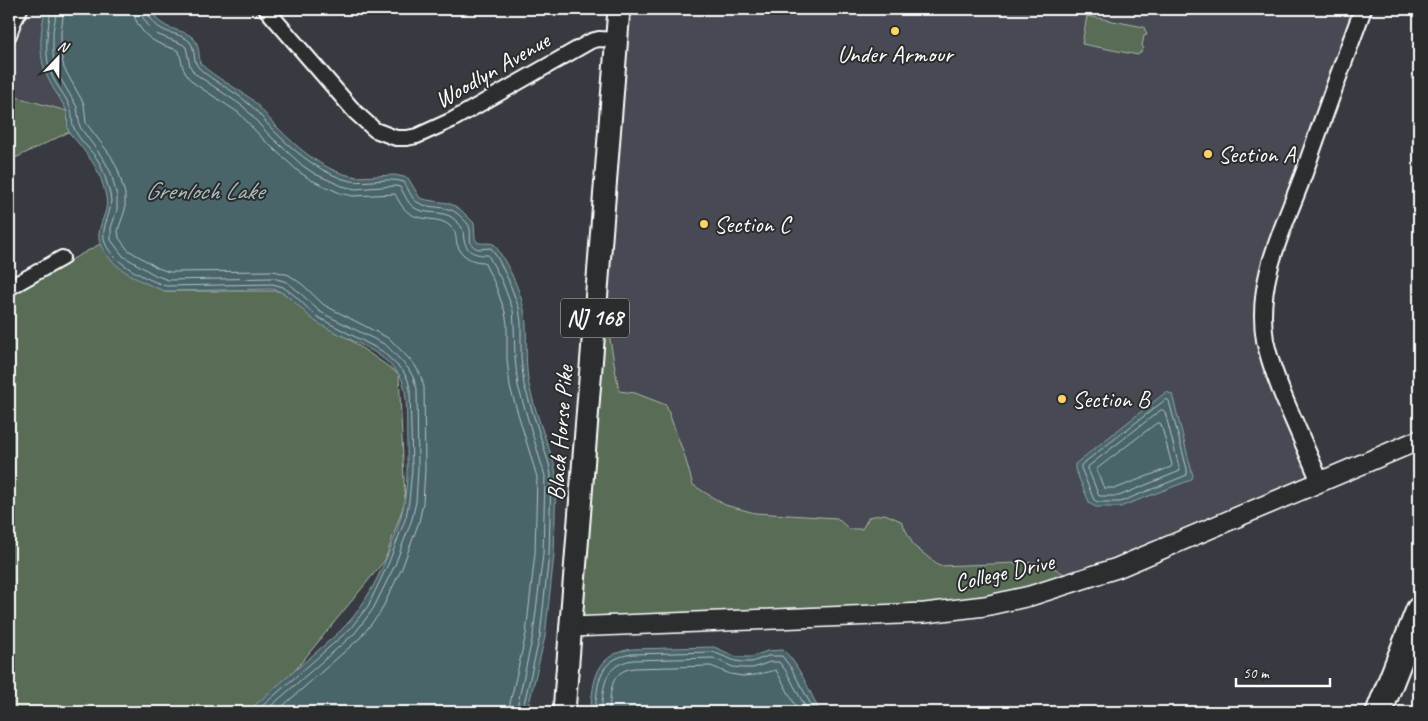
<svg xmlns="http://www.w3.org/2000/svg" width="1428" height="721" font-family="Caveat,sans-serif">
<rect width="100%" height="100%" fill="#383a41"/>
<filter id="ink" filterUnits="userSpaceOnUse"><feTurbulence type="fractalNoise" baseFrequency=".02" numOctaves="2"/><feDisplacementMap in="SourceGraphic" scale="10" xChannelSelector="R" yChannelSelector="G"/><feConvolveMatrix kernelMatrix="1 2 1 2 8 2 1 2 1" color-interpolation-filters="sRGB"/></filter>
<g filter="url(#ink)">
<!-- built -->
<g fill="#464852">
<polygon points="9,9 56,9 67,111 9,95"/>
<polygon points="619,9 1363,9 1304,172 1263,319 1320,482 1030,596 571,627"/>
</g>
<!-- green -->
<g fill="#596c57" stroke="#acb6ab">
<polygon points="1087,16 1144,27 1147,35 1144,36 1142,46 1144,48 1138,55 1082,44"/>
<polygon points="9,95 67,111 69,132 9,161"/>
<polygon points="100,244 165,291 280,291 399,374 405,501 385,560 261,712 9,712 9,294"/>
<polygon points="599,276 619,391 635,393 666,405 684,454 693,485 725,505 755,513 837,518 849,529 862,529 869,517 885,514 901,521 914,546 939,566 1044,562 1076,581 985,606 571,627"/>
</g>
<!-- water -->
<g fill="#48656b" stroke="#91a3a6">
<path d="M46,9H151C154,14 157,21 163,24C172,31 187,30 195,40C199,45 199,56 200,63L202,65C216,78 235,87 250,98C260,106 267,117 276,126C299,149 324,172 357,177L395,175L408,178L420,198L427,200L448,203L455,206L462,211L474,223L475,238L477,242C483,245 489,241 495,245C510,268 524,296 526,324C527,344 525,365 529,385C535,411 545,437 554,463L556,475L554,555L545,637L527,712H251L255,705C275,688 295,670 315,653C325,644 337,635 346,625C371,600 398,538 404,503C408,483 407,463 407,443C406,425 409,390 400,376C381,349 348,340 321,325C304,316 293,294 273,289L165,291C142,283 113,269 101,246C95,233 103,221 106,209C108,199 104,189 101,179C96,165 87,155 79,144C76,140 71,136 69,132C66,125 69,116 66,109C60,98 52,88 47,76C38,57 40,28 46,9Z"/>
<polygon points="1166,392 1172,394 1193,476 1191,480 1120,507 1096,507 1090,504 1075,469 1075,464"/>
<path d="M714,647L737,657H751L767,651L783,650C798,662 811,694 820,712H590C594,680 594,655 632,649Z"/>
</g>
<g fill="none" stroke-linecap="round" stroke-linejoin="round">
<!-- shore -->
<g stroke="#b6c1c4" stroke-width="1">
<path d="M51,9C48,30 43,52 51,73C55,86 67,96 71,110C73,116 71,122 74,128C79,141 92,150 99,162C104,172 107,183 110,194C115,211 99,226 105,243C114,264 146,279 166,286L273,284L283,287L294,295L316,316L323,320L382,351L403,371L408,380L410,389L412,469L409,501L406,517L389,562L368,606L350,629L260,708L257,712"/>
<polyline points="57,9 53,31 53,55 56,71 77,107 80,127 104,160 111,173 117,196 117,210 111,228 111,240 123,256 155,275 168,280 273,278 287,282 298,291 319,311 326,315 386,345 408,368 413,377 417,389 418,469 416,502 412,519 395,565 373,609 355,633 264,712"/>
<polyline points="64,9 61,32 61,54 64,68 84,104 86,123 111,156 118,170 125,194 125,210 118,230 119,238 128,250 158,268 169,272 274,271 289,275 303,285 324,305 390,339 414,364 420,374 424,387 425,469 423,503 419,522 402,568 380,613 360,638 276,712"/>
<path d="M133,9C134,22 144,36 156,42C163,46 172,48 179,51C183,67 182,73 195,84L239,113L263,139L298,171L311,180L340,193L353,196L395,194C399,201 402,208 409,213C421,222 440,216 450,226C457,233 455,235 457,244C461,256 471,262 484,262L495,284L505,312L507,324V359L510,387L537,477L535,553L526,634L508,712"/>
<path d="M141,9L142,16L150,28L156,34L182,44L186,47L190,66L194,73L244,107L268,134L303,166L315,174L342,186L355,189L395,186L400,187C404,193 407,202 413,207C425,216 443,209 454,219C456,221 461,225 462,228C464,231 463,236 464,240C467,253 476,255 488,255L502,281L513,310L514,324L515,358L518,386L545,476L543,554L533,635L516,712"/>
<path d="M147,9C147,13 149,16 152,20C163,36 179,31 190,42C196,49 192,61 199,68C213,82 234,90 249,104C258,111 264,121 272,129C293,150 315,169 343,179C363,186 385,176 404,182C408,188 411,198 417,202C429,210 446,204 458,214C461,217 467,222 469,226C473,233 465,246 479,249C483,249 487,248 491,248L498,259L508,279L519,308L521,323V358L524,385L549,464L551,475L549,554L540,636L522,712"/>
<polygon points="1167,399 1169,401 1187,469 1187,475 1120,502 1098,502 1094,500 1081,468 1081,465 1165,400"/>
<polygon points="1161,410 1163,410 1165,412 1180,471 1119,496 1099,496 1088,469 1088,467"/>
<polygon points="1157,423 1159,423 1161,424 1172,465 1171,467 1117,488 1104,488 1097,472 1097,469"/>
<path d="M595,712C598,683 597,659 632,654L713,652L735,661L742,662H752L768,656H782L791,668L815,712"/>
<path d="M601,712C604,687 602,665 633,660L713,658L733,667L743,668H753L770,662H779L786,671L808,712"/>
<path d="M609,712C611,692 609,671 634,668L711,666L730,674L743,676L755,675L776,670L799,712"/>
</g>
<!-- minor casing -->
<g stroke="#fff" stroke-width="18">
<g id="minor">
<polyline points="266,9 355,112 375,130 396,138 407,138 417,136 452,120 591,41 599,39 617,40"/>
<polyline points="9,35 13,23 20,9"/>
<polyline points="9,288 62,258"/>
</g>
</g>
<!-- tertiary casing -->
<g stroke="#fff" stroke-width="20">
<path id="tertiary" d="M1320,482C1310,458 1300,435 1290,412C1280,389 1270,365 1265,340C1255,280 1284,228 1304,173C1323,118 1343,63 1363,9"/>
</g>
<!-- secondary casing -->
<g stroke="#fff" stroke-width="22">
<polyline id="secondary" points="571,627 925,613 985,606 1030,596 1117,568 1419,440"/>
</g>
<!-- primary casing -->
<g stroke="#fff" stroke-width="25">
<polyline id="primary" points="564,712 619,9"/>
</g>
<!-- motorway casing -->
<g stroke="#fff" stroke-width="29">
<polyline id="motorway" points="1379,712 1419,610"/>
</g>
<!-- minor -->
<use href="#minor" stroke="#2a2d2e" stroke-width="14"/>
<!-- tertiary -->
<use href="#tertiary" stroke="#2a2d2e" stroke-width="16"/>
<!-- secondary -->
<use href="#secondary" stroke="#2a2d2e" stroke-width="19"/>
<!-- primary -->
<use href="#primary" stroke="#2a2d2e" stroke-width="21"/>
<!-- motorway -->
<use href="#motorway" stroke="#2a2d2e" stroke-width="25"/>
</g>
</g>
<!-- markers -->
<g fill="#ffd166" stroke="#2a2d2e" stroke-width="2">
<circle cx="895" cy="31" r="5"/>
<circle cx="1208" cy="154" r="5"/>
<circle cx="704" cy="224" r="5"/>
<circle cx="1062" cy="399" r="5"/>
</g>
<g text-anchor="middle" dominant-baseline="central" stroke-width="4" stroke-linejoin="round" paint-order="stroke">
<!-- shield labels -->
<rect fill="#2a2d2e" stroke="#bfc0c0" stroke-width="1" x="561" y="298.5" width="68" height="39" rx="4"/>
<g font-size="22" font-weight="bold" fill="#fff">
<text x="595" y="318">NJ 168</text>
</g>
<!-- poi labels -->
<g font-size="24" fill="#fff" stroke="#2a2d2e" text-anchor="start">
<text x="895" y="54" text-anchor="middle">Under Armour</text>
<text x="1218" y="154">Section A</text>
<text x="714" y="224">Section C</text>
<text x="1072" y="399">Section B</text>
</g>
<!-- street labels -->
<g font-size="24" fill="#fff" stroke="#2a2d2e">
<text transform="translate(492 70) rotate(-30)">Woodlyn Avenue</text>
<text transform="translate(560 433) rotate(-86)">Black Horse Pike</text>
<text transform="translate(1004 572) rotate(-13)">College Drive</text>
</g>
<!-- water labels -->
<g font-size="25" font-style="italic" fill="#adbabc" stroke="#2a2d2e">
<text x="204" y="191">Grenloch Lake</text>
</g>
</g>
<!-- margin -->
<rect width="1428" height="721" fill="none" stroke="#2a2d2e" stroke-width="30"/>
<rect x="15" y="15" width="1398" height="691" fill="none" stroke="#fff" stroke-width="2" filter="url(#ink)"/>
<!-- north arrow -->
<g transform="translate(58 58) rotate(22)" stroke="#2a2d2e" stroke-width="4" paint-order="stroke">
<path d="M0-4L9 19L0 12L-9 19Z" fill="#ffffff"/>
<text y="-8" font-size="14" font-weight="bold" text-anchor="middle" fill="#ffffff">N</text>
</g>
<!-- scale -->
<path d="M1236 678v8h94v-8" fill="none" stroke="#ffffff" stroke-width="2.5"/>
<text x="1243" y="678" font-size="15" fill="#ffffff" stroke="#2a2d2e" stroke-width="4" paint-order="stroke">50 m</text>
</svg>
